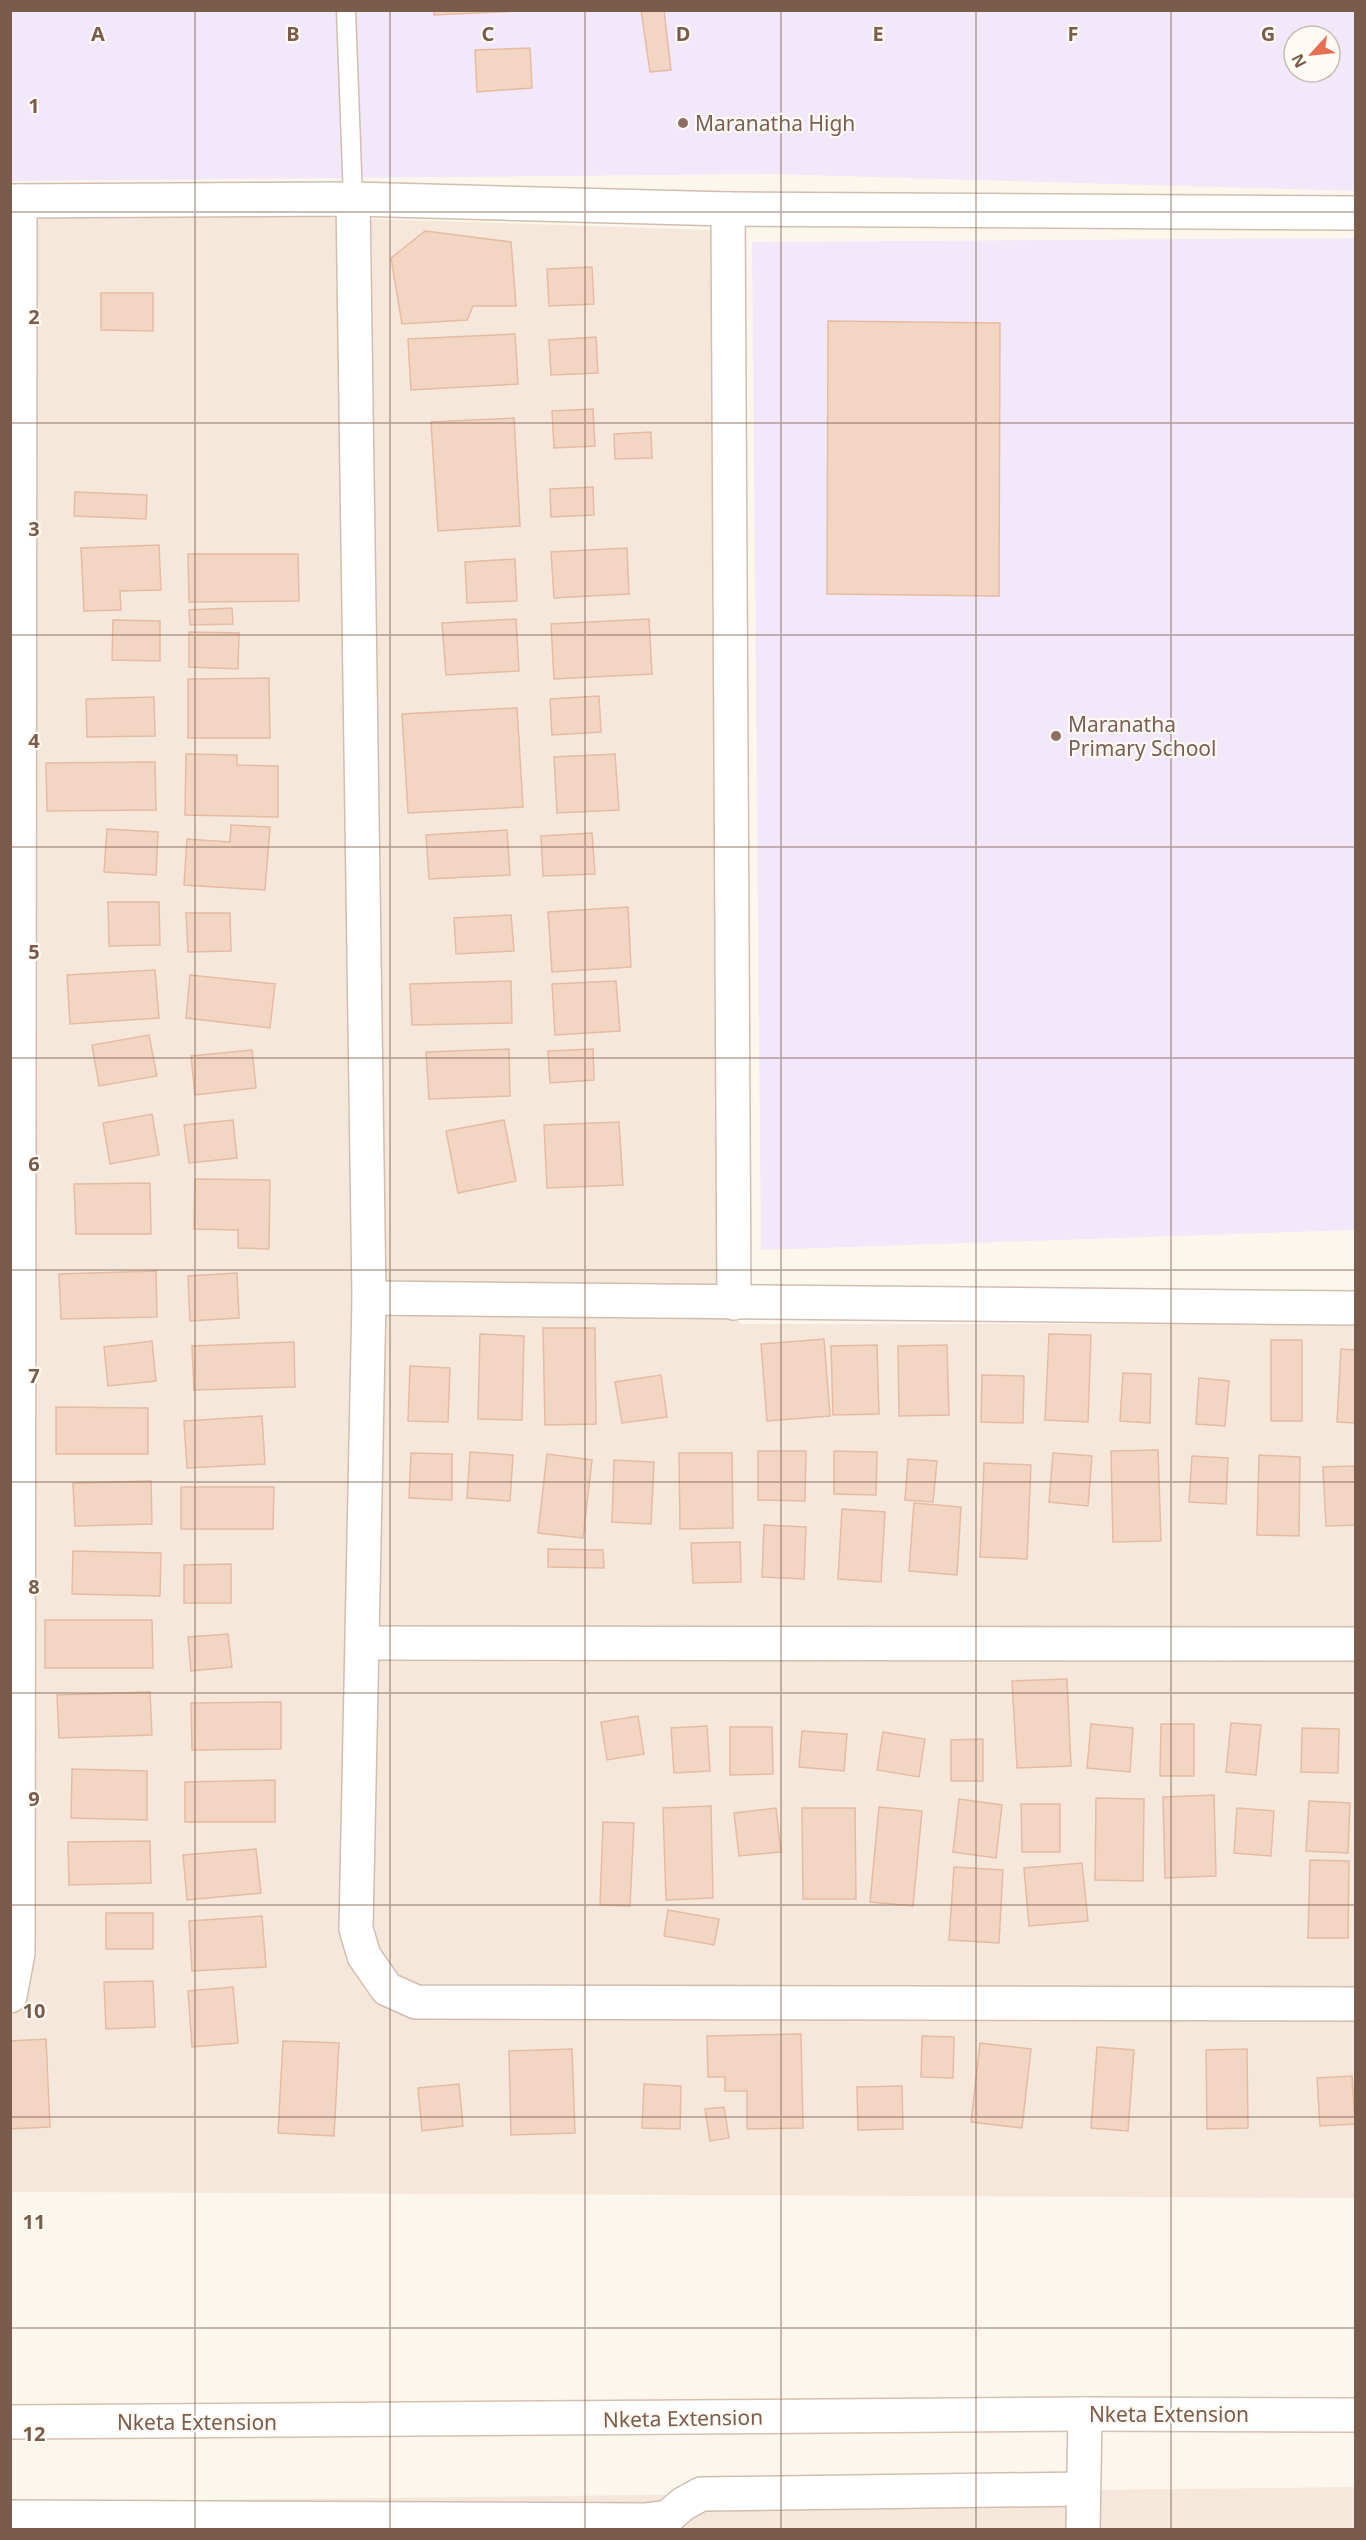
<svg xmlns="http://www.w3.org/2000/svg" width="1366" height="2540" font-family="'Noto Sans',sans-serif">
<rect width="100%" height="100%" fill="#fdf6ec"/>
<!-- residential -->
<g fill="#f5e8da">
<polygon points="11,207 712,230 717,1287 740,1324 1355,1324 1355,2198 11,2192"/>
<polygon points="1355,2487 1356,2529 11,2530 10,2502"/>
</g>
<!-- education -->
<g fill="#f3e8fa" fill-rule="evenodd">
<path d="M10,11H1355V191L771,174L11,181ZM1294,36H1330V72H1294Z"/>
<polygon points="1355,238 1355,1230 761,1250 752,242"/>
</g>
<!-- building -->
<g fill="#f3d5c3" stroke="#e6bba3" stroke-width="1.5">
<polygon points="434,10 519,10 519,11 434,15"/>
<polygon points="641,10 664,10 671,70 650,72"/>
<polygon points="530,48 532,88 477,92 475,50"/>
<polygon points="425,231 511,242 516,306 473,306 467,320 402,324 391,258"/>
<polygon points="592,267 594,304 549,306 547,269"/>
<polygon points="101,293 153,293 153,331 101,330"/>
<polygon points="828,321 1000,323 999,596 827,594"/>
<polygon points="515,334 518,384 411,390 408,339"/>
<polygon points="596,337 598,373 551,375 549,340"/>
<polygon points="593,409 595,446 554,448 552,411"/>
<polygon points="514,418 520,526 438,531 431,422"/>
<polygon points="651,432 652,458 615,459 614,434"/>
<polygon points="593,487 594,515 551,517 550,489"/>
<polygon points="75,492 147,495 146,519 74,516"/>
<polygon points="159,545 161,590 120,591 121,610 84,611 81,548"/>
<polygon points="627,548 629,594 554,598 551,552"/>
<polygon points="188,554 298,554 299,601 189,602"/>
<polygon points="515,559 517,601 467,603 465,562"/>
<polygon points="232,608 233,624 190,625 189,610"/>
<polygon points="516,619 519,671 446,675 442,623"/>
<polygon points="649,619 652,674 554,679 551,624"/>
<polygon points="113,620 160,621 160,661 112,660"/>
<polygon points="189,632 239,633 238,669 189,667"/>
<polygon points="269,678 270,738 188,738 188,679"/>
<polygon points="599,696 601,732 552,735 550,699"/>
<polygon points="154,697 155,736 87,737 86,699"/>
<polygon points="517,708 523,807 408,813 402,714"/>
<polygon points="186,754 237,755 237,765 278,766 278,817 185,815"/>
<polygon points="615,754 619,810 557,813 554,757"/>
<polygon points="155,762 156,810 47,811 46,763"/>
<polygon points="231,825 270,827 265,890 184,885 187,839 230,842"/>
<polygon points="107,829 158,832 156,875 104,872"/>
<polygon points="507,830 510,875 429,879 426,835"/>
<polygon points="592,833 595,874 543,876 541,836"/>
<polygon points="108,902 159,902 160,945 109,946"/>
<polygon points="628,907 631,967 552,972 548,912"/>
<polygon points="186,913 230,913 231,951 188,952"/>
<polygon points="511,915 514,951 456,954 454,918"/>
<polygon points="155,970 159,1018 70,1024 67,975"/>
<polygon points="190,975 275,984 270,1028 186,1018"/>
<polygon points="511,981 512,1023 412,1025 410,984"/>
<polygon points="616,981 620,1031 555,1035 552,984"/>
<polygon points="149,1035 157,1076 99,1086 92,1045"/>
<polygon points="509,1049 510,1096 429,1099 426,1052"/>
<polygon points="593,1049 594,1080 550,1083 548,1051"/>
<polygon points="252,1050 256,1088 195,1095 191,1056"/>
<polygon points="152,1114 159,1155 110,1164 103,1123"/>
<polygon points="233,1120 237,1158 189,1163 184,1125"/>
<polygon points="504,1120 516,1181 458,1193 446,1131"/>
<polygon points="619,1122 623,1185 547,1188 544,1125"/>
<polygon points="195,1179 270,1180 269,1249 238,1248 238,1230 194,1229"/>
<polygon points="150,1183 151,1234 76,1234 74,1184"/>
<polygon points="156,1271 157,1317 61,1319 59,1274"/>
<polygon points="237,1273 239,1318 190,1321 188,1276"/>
<polygon points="543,1328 595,1328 596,1424 545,1425"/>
<polygon points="480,1334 524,1336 522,1420 478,1419"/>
<polygon points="1049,1334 1091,1335 1088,1422 1045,1420"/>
<polygon points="824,1339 830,1416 767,1421 761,1344"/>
<rect x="1271" y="1340" width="31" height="81"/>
<polygon points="152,1341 156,1381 108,1386 104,1347"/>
<polygon points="294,1342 295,1387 194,1390 192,1346"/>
<polygon points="877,1345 879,1414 833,1415 831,1346"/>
<polygon points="947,1345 949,1415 899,1416 898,1346"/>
<polygon points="1341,1349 1356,1350 1356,1423 1337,1422"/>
<polygon points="410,1366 450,1368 448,1422 408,1421"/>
<polygon points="1123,1373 1151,1374 1150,1423 1120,1421"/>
<polygon points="661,1375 667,1417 622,1423 615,1382"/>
<polygon points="982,1375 1024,1376 1023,1423 981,1422"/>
<polygon points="1199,1378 1229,1381 1225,1426 1196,1424"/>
<polygon points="56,1407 148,1408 148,1454 56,1454"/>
<polygon points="262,1416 265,1464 187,1468 184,1421"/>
<polygon points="1158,1450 1161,1541 1113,1542 1111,1451"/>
<polygon points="758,1451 806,1451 805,1501 758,1500"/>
<polygon points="834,1451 877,1452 876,1495 834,1494"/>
<polygon points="470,1452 513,1455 510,1501 467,1498"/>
<polygon points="411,1453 452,1454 452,1500 409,1498"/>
<polygon points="679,1453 732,1453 733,1528 680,1529"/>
<polygon points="1053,1453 1092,1456 1088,1506 1049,1502"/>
<polygon points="547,1454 592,1460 583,1538 538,1533"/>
<polygon points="1259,1455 1300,1457 1299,1536 1257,1535"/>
<polygon points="1192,1456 1228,1458 1226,1504 1189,1502"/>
<polygon points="908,1459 937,1461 933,1502 905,1500"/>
<polygon points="614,1460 654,1462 651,1524 612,1522"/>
<polygon points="984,1463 1031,1465 1027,1559 980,1557"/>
<polygon points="1356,1466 1356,1525 1326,1526 1323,1467"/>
<polygon points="151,1481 152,1524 75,1526 73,1483"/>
<polygon points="181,1487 274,1487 273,1529 181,1529"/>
<polygon points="914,1503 961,1507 957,1575 909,1571"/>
<polygon points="842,1509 885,1512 881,1582 838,1579"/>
<polygon points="764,1525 806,1527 804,1579 762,1577"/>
<polygon points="740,1542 741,1582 693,1583 691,1543"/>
<polygon points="548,1549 603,1550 604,1568 548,1567"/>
<polygon points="73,1551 161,1553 160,1596 72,1594"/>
<polygon points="231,1564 231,1603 184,1603 184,1565"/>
<polygon points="45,1620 152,1620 153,1668 45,1668"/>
<polygon points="228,1634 232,1667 191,1671 188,1637"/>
<polygon points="1067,1679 1071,1766 1017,1768 1012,1681"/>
<polygon points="150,1692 152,1735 59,1738 57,1695"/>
<polygon points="281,1702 281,1749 192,1750 191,1703"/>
<polygon points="638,1716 644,1754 607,1760 601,1722"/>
<polygon points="1231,1723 1261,1725 1256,1775 1226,1772"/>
<polygon points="1091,1724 1133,1728 1130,1772 1087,1768"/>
<polygon points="1161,1724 1194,1724 1194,1776 1160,1776"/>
<polygon points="707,1726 710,1771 674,1773 671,1728"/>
<polygon points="730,1727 772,1727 773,1774 730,1775"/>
<polygon points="1302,1728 1339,1729 1338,1773 1301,1772"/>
<polygon points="802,1731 847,1734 844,1771 799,1767"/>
<polygon points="883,1732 925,1739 919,1777 877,1770"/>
<polygon points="983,1739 983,1781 951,1781 951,1740"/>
<polygon points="72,1769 147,1771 147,1820 71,1818"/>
<polygon points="275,1780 275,1822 185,1822 185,1782"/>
<polygon points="1214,1795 1216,1876 1165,1878 1163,1797"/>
<polygon points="1096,1798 1144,1799 1143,1881 1095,1880"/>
<polygon points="959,1799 1002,1805 996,1858 953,1852"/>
<polygon points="1309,1801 1350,1803 1348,1853 1306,1851"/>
<polygon points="1021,1804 1060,1804 1060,1852 1022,1852"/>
<polygon points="711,1806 713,1898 666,1900 663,1808"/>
<polygon points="879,1807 922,1811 913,1906 870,1902"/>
<polygon points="776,1808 781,1852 739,1856 734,1813"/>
<polygon points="802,1808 855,1808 856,1899 803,1899"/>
<polygon points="1237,1808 1274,1811 1271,1856 1234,1853"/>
<polygon points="603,1822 634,1823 630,1906 600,1905"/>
<polygon points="150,1841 151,1883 69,1885 68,1842"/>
<polygon points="256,1849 261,1893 187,1900 183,1855"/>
<polygon points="1310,1860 1349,1861 1348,1938 1308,1938"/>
<polygon points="1082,1863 1088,1921 1029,1926 1024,1868"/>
<polygon points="954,1867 1003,1870 999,1943 949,1940"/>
<polygon points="668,1910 719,1919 714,1945 664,1936"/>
<rect x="106" y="1913" width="47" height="36"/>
<polygon points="262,1916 266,1967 192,1971 189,1921"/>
<polygon points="153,1981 155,2027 106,2029 104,1982"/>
<polygon points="233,1987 238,2043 192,2047 188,1991"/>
<polygon points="801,2034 803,2128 747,2129 747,2091 725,2091 725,2077 708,2077 707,2036"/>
<polygon points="922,2036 954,2037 953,2078 921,2077"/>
<polygon points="46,2039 50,2127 10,2129 10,2041"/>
<polygon points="283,2041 339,2043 334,2136 278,2133"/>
<polygon points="980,2043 1031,2049 1022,2128 971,2122"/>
<polygon points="1097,2047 1134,2050 1128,2131 1091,2128"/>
<polygon points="572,2049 575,2133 511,2135 509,2051"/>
<polygon points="1247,2049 1248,2128 1207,2129 1206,2050"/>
<polygon points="1352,2076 1355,2124 1320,2126 1317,2078"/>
<polygon points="459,2084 463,2126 422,2131 418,2088"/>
<polygon points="644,2084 681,2086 680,2129 642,2128"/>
<polygon points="902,2086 903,2129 858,2130 857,2087"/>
<polygon points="724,2107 729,2138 710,2141 705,2109"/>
</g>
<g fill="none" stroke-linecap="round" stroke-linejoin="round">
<!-- lane casing -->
<g stroke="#d1beb0" stroke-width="21">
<polyline id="lane" points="346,10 353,199"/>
</g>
<!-- street casing -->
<g stroke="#d1beb0" stroke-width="36">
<g id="street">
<polyline points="353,199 369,1298 356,1929 364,1956 387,1989 416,2002 1356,2004"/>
<polyline points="10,201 353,199 728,209 1356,213"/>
<polyline points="728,209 734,1303"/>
<polyline points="369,1298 1356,1308"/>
<polyline points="363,1643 1356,1644"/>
<polyline points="10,1996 18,1953 20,201"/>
<polyline points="10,2517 645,2520 668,2517 683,2504 701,2494 1083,2489"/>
<polyline points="1083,2530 1085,2414"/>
</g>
</g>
<!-- secondary casing -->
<g stroke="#d6c0b0" stroke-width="36">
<polyline id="secondary" points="10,2422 1085,2414 1356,2415"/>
</g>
<!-- lane -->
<use href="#lane" stroke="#fff" stroke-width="18"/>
<!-- street -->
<use href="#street" stroke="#fff" stroke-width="33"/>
<!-- secondary -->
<use href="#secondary" stroke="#fff" stroke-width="33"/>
</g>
<!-- grid -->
<path fill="none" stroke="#7a5c4d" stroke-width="1.5" stroke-opacity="0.55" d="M195,10V2530M390,10V2530M585,10V2530M781,10V2530M976,10V2530M1171,10V2530M10,212H1356M10,423H1356M10,635H1356M10,847H1356M10,1058H1356M10,1270H1356M10,1482H1356M10,1693H1356M10,1905H1356M10,2117H1356M10,2328H1356"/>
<!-- markers -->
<g fill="#8d6e63" stroke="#fffaf3" stroke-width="2">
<circle cx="683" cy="123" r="6"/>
<circle cx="1056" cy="736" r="6"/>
</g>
<g text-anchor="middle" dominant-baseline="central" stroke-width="4.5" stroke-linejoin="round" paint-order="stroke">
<!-- education labels -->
<g font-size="21" fill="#785e54" stroke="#fffaf3" text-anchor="start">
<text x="695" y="123">Maranatha High</text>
<text x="1068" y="724">Maranatha<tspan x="1068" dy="24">Primary School</tspan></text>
</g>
<!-- street labels -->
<g font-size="21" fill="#7a5c4d" stroke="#fffaf3">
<text x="1169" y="2414">Nketa Extension</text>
<text transform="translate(683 2418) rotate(-1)">Nketa Extension</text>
<text x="197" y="2422">Nketa Extension</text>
</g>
</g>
<g font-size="20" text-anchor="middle" font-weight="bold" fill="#7a5c4d" stroke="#fffaf3" stroke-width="4.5" stroke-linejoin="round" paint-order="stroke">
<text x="98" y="41">A</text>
<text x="293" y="41">B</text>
<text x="488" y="41">C</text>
<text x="683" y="41">D</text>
<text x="878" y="41">E</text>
<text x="1073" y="41">F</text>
<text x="1268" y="41">G</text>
<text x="34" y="113">1</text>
<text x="34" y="324">2</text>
<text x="34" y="536">3</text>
<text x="34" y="748">4</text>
<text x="34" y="959">5</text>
<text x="34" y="1171">6</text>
<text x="34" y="1383">7</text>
<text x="34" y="1594">8</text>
<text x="34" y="1806">9</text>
<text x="34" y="2018">10</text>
<text x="34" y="2229">11</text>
<text x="34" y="2441">12</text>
</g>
<!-- border -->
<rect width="1366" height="2540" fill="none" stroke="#7a5c4d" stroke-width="24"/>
<!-- north arrow -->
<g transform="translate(1312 54) rotate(243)"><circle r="28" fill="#fffaf3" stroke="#cabbb1" stroke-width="1.5"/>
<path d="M0-4.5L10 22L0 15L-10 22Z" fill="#e76f51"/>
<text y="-9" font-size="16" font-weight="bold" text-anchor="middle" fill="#7a5c4d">N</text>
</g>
</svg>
